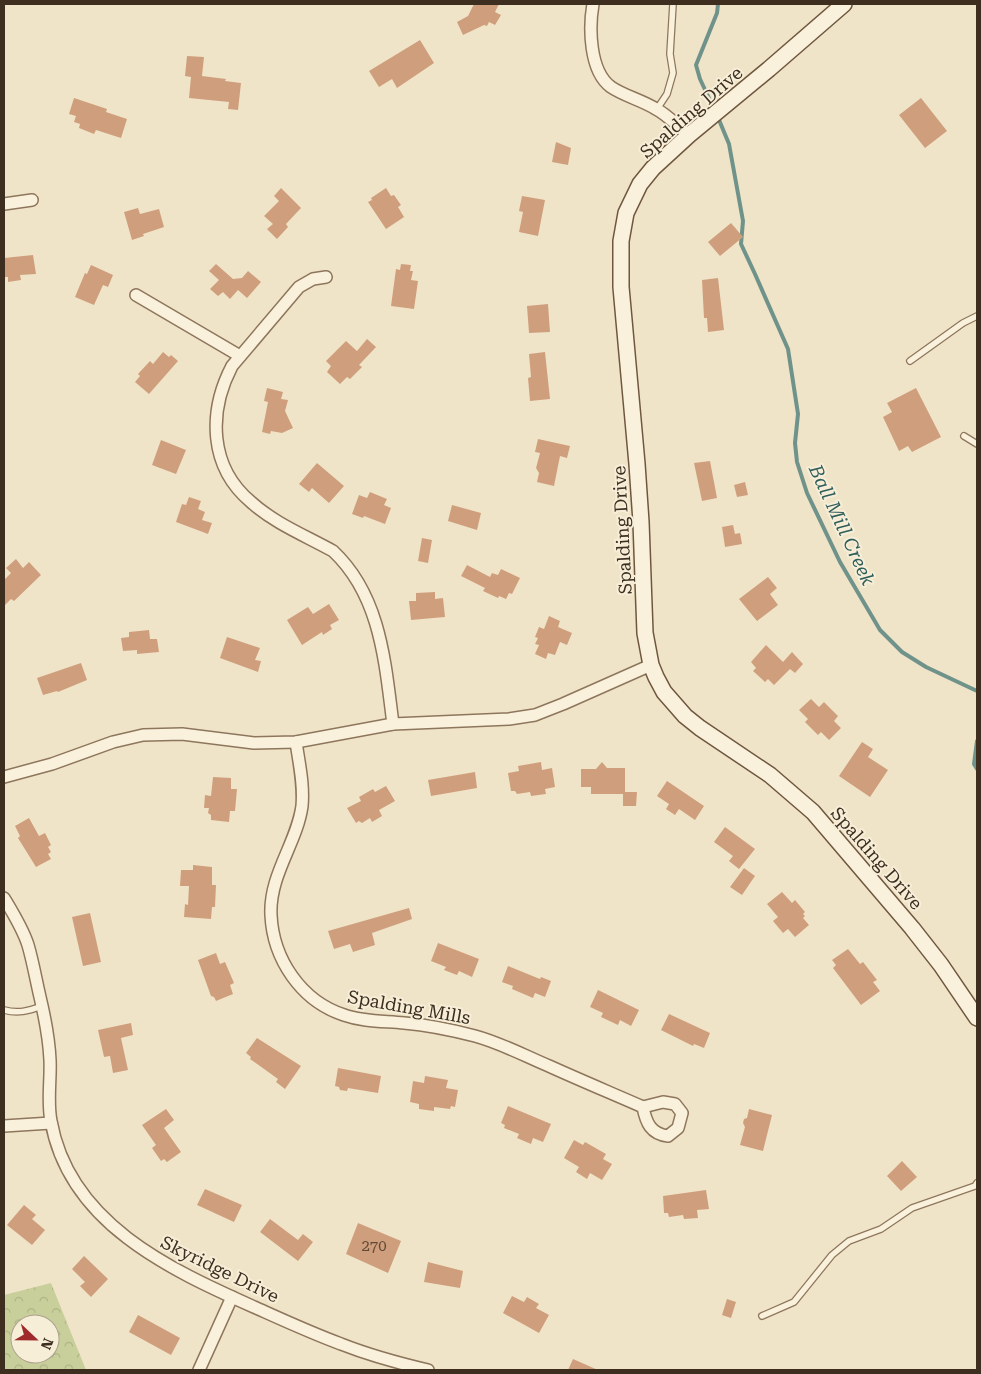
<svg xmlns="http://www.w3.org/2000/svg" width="981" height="1374" font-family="'Roboto Serif',serif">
<defs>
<pattern id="forest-crowns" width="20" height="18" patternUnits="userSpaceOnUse" patternTransform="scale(1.25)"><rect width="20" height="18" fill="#c9cf9b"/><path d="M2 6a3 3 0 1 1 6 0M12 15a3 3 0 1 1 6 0" fill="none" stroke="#aeb285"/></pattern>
</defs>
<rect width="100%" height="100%" fill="#f0e4c8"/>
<!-- forest -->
<path fill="url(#forest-crowns)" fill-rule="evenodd" d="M51,1283L86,1370H4V1295ZM20,1324H50V1354H20Z"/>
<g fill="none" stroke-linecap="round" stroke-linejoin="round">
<!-- stream -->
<g stroke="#6f938a" stroke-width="4">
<polyline points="714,109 700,79 696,65 717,13 718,4"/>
<polyline points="717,115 729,144 743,221 741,244 755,274 788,349 798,414 795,443 797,462 807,493 840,562 880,630 902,652 926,667 977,691"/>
<polyline points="977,741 974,764 977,769"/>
</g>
</g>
<!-- building -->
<g fill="#cf9f7d">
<polygon points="474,4 499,4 495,12 501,15 495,25 489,22 487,26 484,25 463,35 457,22 468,16"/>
<polygon points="420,40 434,63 397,88 392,79 379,87 369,71"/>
<polygon points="187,56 204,57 202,76 226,79 225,81 241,83 238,110 228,109 229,102 189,98 191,77 185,76"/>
<polygon points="74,98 107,109 106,112 127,119 121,138 96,130 94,134 79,128 80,124 74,122 76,116 69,114"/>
<polygon points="921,98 947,131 925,148 899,115"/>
<polygon points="556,142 571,148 568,165 552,162"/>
<polygon points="281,188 301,208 286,224 288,227 277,239 267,229 273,224 264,216 279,201 274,196"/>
<polygon points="386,188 391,196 394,195 401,205 398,207 404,217 386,229 368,202 372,200 371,198"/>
<polygon points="522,196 545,200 538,236 519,232 523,212 519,211"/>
<polygon points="138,208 140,214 159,209 164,227 143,234 144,236 132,240 124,212"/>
<polygon points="731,223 743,237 720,256 708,242"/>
<polygon points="33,255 36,274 20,275 21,280 8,282 8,277 4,277 4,258"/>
<polygon points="216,264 233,279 242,278 248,271 261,282 247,298 238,290 230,299 223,292 218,296 210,289 219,280 209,271"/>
<polygon points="401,264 411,265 410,271 413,271 411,280 418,281 414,309 391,306 396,269 400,270"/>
<polygon points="91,265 113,275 108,287 103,285 94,305 75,297 85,273 87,274"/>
<polygon points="718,278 724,330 708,332 707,318 704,318 702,280"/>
<polygon points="548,304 550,332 529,333 527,306"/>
<polygon points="367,339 376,347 359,365 362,367 350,379 347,377 340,384 327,372 331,366 326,361 346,341 357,351"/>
<polygon points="163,352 169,357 171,355 178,361 149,394 135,382 140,376 138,374 150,361 153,364"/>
<polygon points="545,352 550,399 530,401 528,378 531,377 529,354"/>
<polygon points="267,388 283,392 281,399 288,400 285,411 293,428 282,433 271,431 270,434 262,432 268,402 264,401"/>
<polygon points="916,388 941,437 912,452 908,446 899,451 883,417 892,412 887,403"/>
<polygon points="538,439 570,446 567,458 560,456 554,486 537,482 539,473 536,468 540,453 535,452"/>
<polygon points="161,440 186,450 176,474 152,465"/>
<polygon points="710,461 717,498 702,501 694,463"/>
<polygon points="317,463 344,486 329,503 312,488 309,492 299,484"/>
<polygon points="745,482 748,495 737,497 734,485"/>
<polygon points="370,492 387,499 384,505 391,508 385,524 364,516 363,518 352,514 359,495 367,498"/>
<polygon points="189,497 201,501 198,509 205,512 202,520 212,523 208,534 176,522 182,504 186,505"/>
<polygon points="452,505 481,513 477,530 448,521"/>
<polygon points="733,525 735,534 740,533 742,544 725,547 722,527"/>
<polygon points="422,538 432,540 428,563 418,561"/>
<polygon points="16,559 23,568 29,562 41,575 14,601 11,599 4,606 4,580 11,573 6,568"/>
<polygon points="467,565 490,577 492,573 498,575 501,569 520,578 512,594 509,593 506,599 499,596 498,598 483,591 485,588 461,576"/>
<polygon points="768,577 777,588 770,594 778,605 757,621 739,599"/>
<polygon points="435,592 435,599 443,598 445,617 411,620 409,601 416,601 416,593"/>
<polygon points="329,604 339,620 330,625 332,629 323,635 322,632 302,645 287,620 308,607 313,614"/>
<polygon points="549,616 560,621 558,627 572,633 567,645 560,642 555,655 548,653 546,659 535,654 539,645 535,644 538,638 535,637 539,627 544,629"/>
<polygon points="149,630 150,639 157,639 159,652 137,654 137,650 123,651 121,638 129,637 129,632"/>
<polygon points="227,637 260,648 255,660 261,661 258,672 220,658"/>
<polygon points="766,645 783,662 792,652 803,664 795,673 790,669 774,685 768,679 765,682 753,671 756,668 751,662"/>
<polygon points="81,663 87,680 58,692 57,691 43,695 37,678"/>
<polygon points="811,699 819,707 824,702 838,716 834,721 841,728 829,740 821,732 818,735 805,722 808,719 799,710"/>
<polygon points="862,742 873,749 868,757 888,770 870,797 839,776"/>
<polygon points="541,762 542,770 552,768 555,787 545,789 546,794 531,796 530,792 517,794 515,791 511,791 508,773 519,771 518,766"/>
<polygon points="602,762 607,768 625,768 625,792 637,792 636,806 623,806 623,794 591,794 591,787 581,787 581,769 596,769"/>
<polygon points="475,772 477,788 431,796 428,780"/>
<polygon points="213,777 231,778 231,789 237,789 235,811 230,811 229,822 211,820 211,815 208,813 209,808 204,808 205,795 211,796"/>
<polygon points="667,781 704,806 695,820 679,809 675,815 666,809 669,804 657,796"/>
<polygon points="386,786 395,801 379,810 382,816 372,822 370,818 362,823 359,821 356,823 347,808 361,801 359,797 373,789 375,792"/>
<polygon points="29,818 39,836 45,833 51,845 48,847 51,852 48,854 51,859 36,867 18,838 20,836 15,826"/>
<polygon points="725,827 755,849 739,869 729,861 733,856 714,842"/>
<polygon points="193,865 212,867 212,885 216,885 215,907 212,907 211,919 184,917 185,904 188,905 189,886 180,886 181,870 193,870"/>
<polygon points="744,868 755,876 742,895 730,887"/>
<polygon points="782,892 792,903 795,900 805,912 803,914 805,916 803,918 809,925 795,937 788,929 783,933 773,921 778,917 767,904"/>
<polygon points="409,908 412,919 372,933 375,945 353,952 350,944 334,949 328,931"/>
<polygon points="90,913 101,962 83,966 72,917"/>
<polygon points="438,943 479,959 472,977 459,971 457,975 444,970 446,967 431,961"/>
<polygon points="848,949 860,964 863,962 877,980 873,982 880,991 861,1005 833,968 836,965 832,960"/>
<polygon points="216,953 220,964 225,962 234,983 230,985 233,994 216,1001 214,997 211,996 198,960"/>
<polygon points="508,966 540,979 541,977 551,981 545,997 535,993 533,998 512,989 513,986 502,982"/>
<polygon points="598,990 639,1010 631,1026 620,1020 618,1025 601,1017 603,1013 590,1007"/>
<polygon points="669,1014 710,1033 704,1048 694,1044 693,1046 661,1030"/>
<polygon points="131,1023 133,1035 121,1038 128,1070 113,1073 110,1056 104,1057 98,1030"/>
<polygon points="257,1038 301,1066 285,1089 276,1082 278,1079 250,1059 251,1057 246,1053"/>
<polygon points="338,1068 381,1076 378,1093 348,1088 347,1091 340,1090 339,1087 335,1086"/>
<polygon points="425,1076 448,1080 446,1088 458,1090 455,1107 451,1106 450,1109 434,1107 434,1111 419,1109 419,1104 410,1102 413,1081 424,1083"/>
<polygon points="508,1106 551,1124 543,1142 533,1138 531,1144 517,1138 519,1134 504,1128 505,1125 501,1123"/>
<polygon points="166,1109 174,1120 164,1128 181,1152 167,1162 164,1159 161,1161 152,1148 156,1145 142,1125"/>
<polygon points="749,1109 772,1115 763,1151 740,1145 745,1127 743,1123 744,1119 747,1118"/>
<polygon points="574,1140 583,1145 585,1142 606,1154 603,1159 612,1164 602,1180 590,1173 587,1179 576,1172 579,1167 564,1158"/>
<polygon points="902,1161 917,1177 901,1191 887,1176"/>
<polygon points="205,1189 242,1205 234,1222 197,1205"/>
<polygon points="706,1190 709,1209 697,1210 698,1218 684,1219 683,1215 669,1217 668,1213 664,1213 663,1196"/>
<polygon points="24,1205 36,1215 32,1219 45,1230 32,1245 7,1225"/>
<polygon points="270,1219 298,1240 303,1234 313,1242 298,1261 260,1232"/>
<polygon points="358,1223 401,1241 388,1273 346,1254"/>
<polygon points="84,1256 108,1279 91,1297 80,1286 85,1282 72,1269"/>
<polygon points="428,1262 463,1271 460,1288 424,1282"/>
<polygon points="512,1296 524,1302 527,1297 539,1304 536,1308 549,1315 539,1333 503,1313"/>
<polygon points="727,1299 736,1302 731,1318 722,1315"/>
<polygon points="138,1315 180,1338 171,1355 129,1332"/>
<polygon points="573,1359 598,1370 568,1370"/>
</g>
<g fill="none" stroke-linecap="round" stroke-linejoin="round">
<!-- lane casing -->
<g stroke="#8d765c" stroke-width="8">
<g id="lane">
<polyline points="657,109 667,94 673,73 670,54 673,4"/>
<polyline points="910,361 963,323 977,316"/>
<polyline points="964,436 977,444"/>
<path d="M4,1010C18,1014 28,1011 42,1006"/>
<polyline points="762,1316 794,1302 832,1255 849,1241 881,1229 912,1208 975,1186 977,1183"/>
</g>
</g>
<!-- street casing -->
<g stroke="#8d765c" stroke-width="14">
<g id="street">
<path d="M593,4C589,27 589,71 611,87C624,96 642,100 656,109C668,115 678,127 689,135"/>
<polyline points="4,204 32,200"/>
<path d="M326,277L313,279L299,287L232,366C208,412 209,467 251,502C274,523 306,536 333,551C381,596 385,663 393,724"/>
<polyline points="136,295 240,356"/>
<path d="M296,742C299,763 304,784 302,806C297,843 269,875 271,915C273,959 301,1001 344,1015C364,1022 384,1021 404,1023C428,1025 452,1030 475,1036C501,1043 525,1056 549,1066C580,1080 611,1093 643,1107L663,1102L675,1104L682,1113L678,1128L668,1136C651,1134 646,1123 643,1107"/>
<polyline points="4,777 52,764 113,742 143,735 182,734 254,743 296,742 393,724 509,719 535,715 563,704 651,665"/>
<path d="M4,898C13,913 23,929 28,945C33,962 36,980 40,997C45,1018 49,1038 50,1060C51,1080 47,1101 51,1121C69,1223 169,1269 254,1307C283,1320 311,1333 341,1344C369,1355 398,1363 428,1370"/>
<polyline points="4,1126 51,1123"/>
<polyline points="199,1370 232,1297"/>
</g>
</g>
<!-- secondary casing -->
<g stroke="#6f573f" stroke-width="18">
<polyline id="secondary" points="844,4 769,69 689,135 653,168 640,184 626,213 621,241 621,287 637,464 641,522 645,633 651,665 656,677 664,692 685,716 700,728 770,775 813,812 912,928 941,965 977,1018"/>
</g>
<!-- lane -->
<use href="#lane" stroke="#faf1dc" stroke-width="5.5"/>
<!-- street -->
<use href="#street" stroke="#faf1dc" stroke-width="11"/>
<!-- secondary -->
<use href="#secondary" stroke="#faf1dc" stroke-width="15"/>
</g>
<g text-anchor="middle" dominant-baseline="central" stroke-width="4" stroke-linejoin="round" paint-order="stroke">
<!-- number labels -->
<g font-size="15" fill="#624a37">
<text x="374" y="1246">270</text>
</g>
<!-- street labels -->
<g font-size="18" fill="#3d2e20" stroke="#f7eed8">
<text transform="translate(691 112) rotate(-41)">Spalding Drive</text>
<text transform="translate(622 530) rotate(-93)">Spalding Drive</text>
<text transform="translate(877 858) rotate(49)">Spalding Drive</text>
<text transform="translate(409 1007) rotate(10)">Spalding Mills</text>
<text transform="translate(220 1269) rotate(26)">Skyridge Drive</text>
</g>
<!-- water labels -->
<g font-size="19" font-style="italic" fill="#2f5d5a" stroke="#f7eed8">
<text transform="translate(842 525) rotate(65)">Ball Mill Creek</text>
</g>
</g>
<!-- border -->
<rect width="981" height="1374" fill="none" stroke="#3d2e20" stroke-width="10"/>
<!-- north arrow -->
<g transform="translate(35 1339) rotate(112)"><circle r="24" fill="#f7eed8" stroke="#ada18e"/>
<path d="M0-4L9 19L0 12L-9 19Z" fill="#9e2a2b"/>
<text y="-8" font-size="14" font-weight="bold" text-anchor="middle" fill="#3d2e20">N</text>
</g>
</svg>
